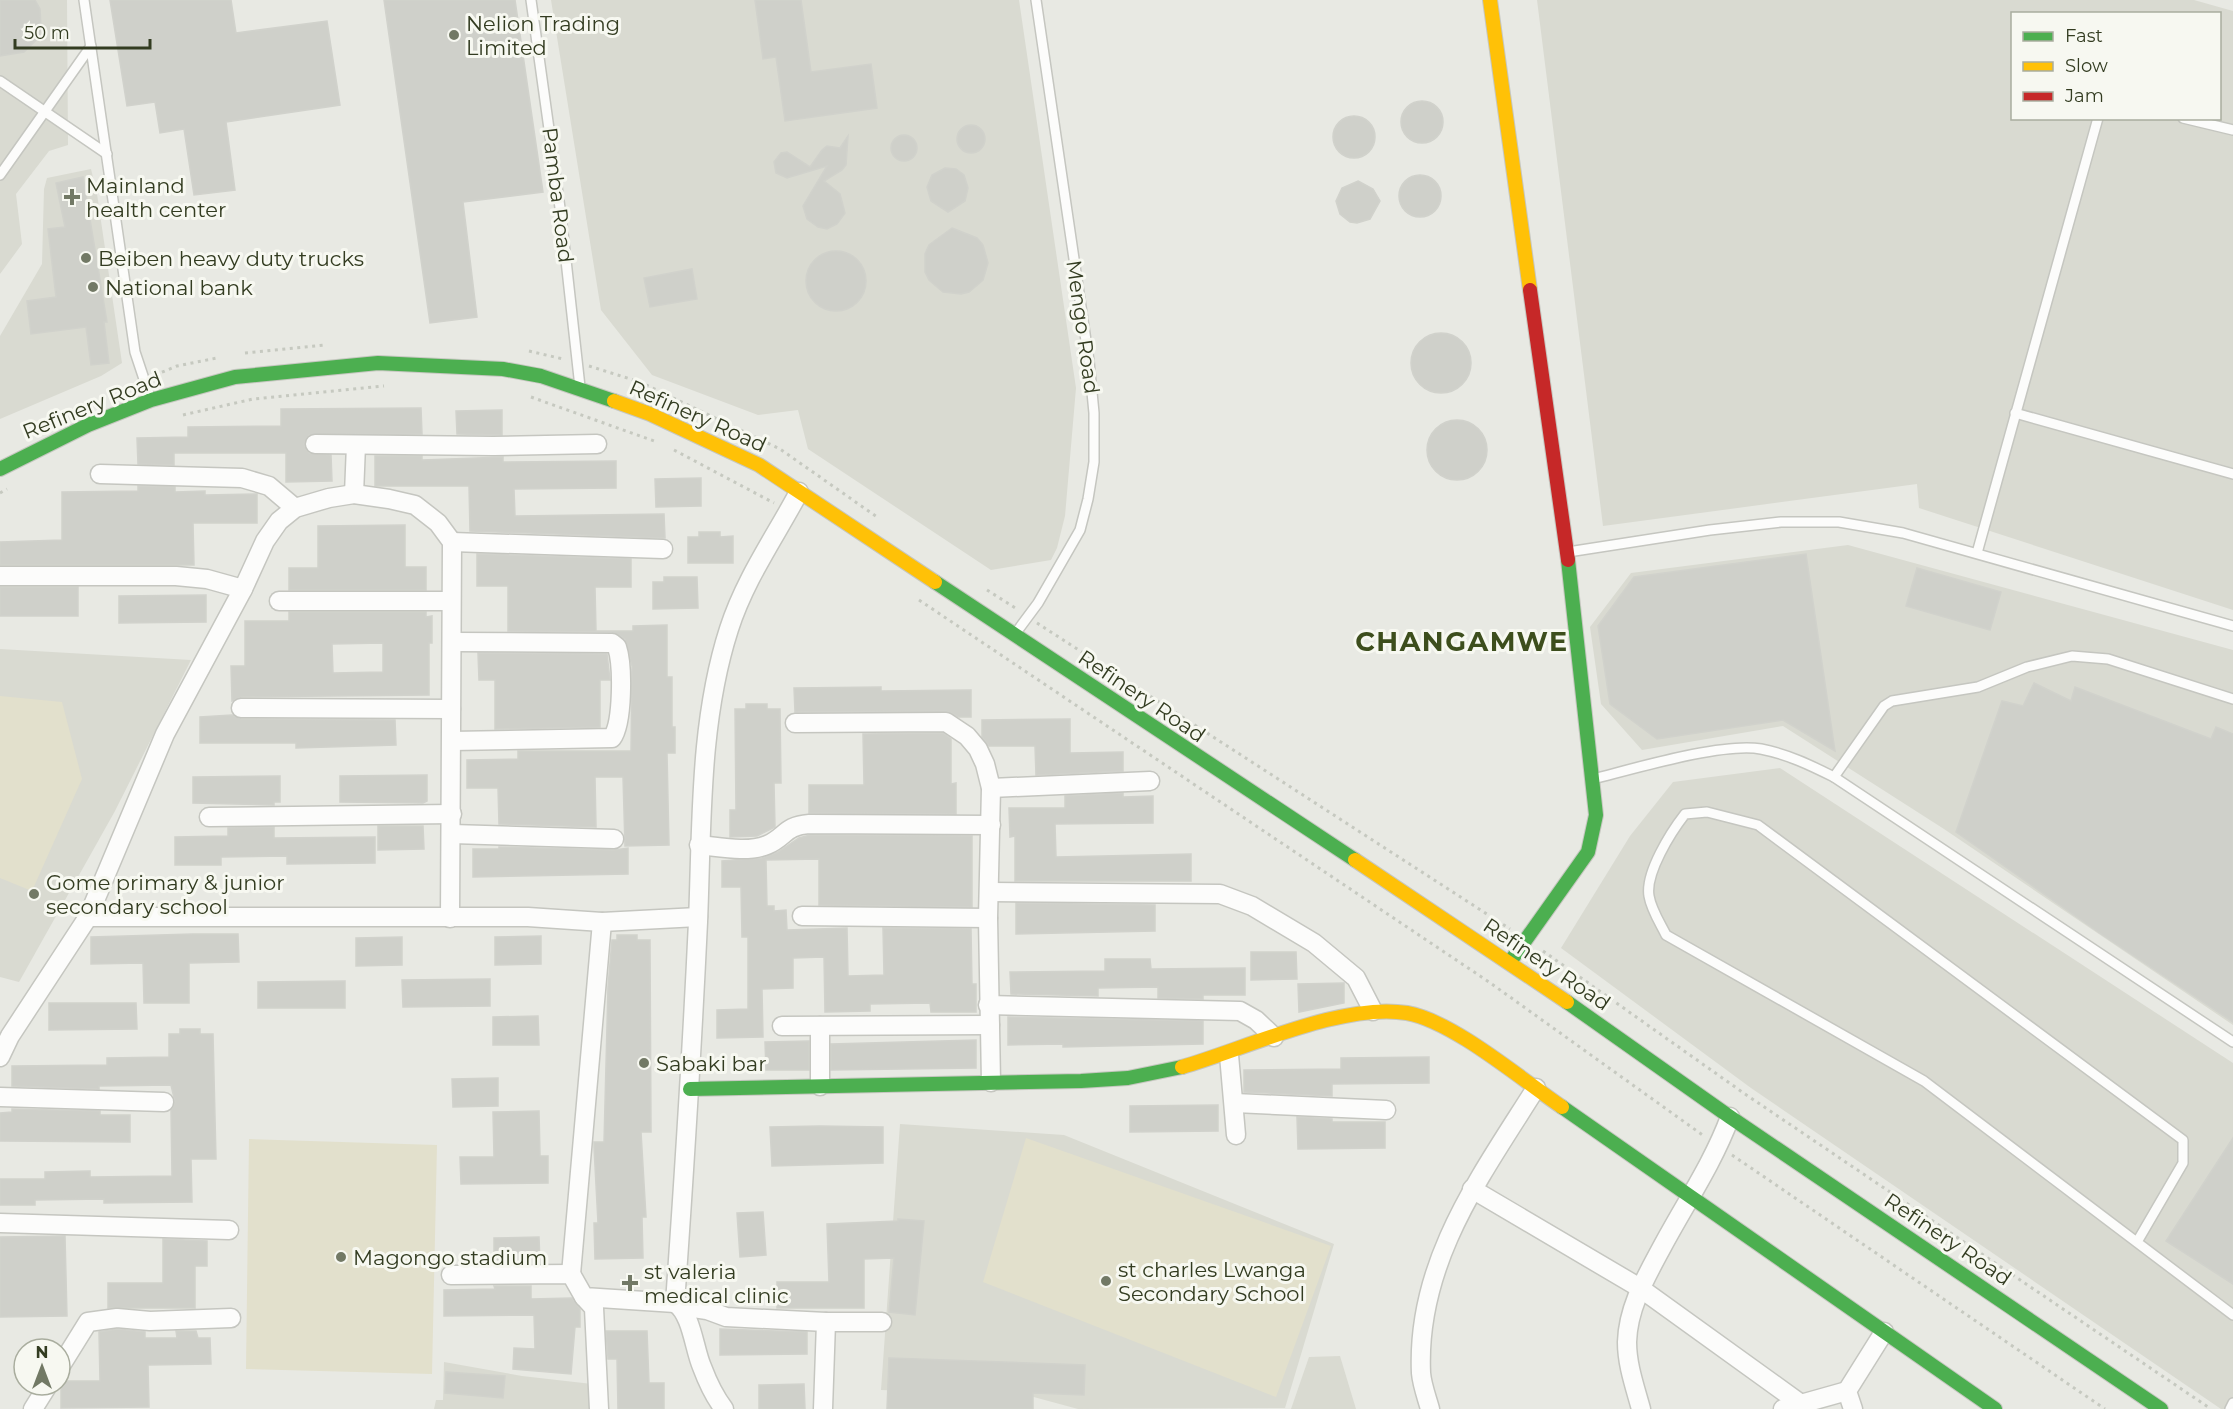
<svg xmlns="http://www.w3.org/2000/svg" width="2233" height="1409" font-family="Montserrat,sans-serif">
<rect width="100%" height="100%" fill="#e8e9e3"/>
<!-- built -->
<g fill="#d9dad1" fill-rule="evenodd">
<polygon points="0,0 67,0 68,145 49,151 16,194 22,244 0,274"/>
<polygon points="551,0 1019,0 1076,388 1065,516 1057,548 1051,560 991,570 808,449 798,410 758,415 652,375 601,310"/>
<path d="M1537,0H2194L2233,11V610L1919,508L1917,484L1603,526ZM2012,14H2220V118H2012Z"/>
<polygon points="91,169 97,194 122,363 101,376 0,419 0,336 42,264 44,189 47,178"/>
<polygon points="1848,545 2233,650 2233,1025 1944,829 1783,726 1642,750 1601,704 1590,627 1631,573"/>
<polygon points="0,649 191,660 115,811 19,982 0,977"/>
<polygon points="1780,768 2233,1063 2233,1409 2221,1409 1751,1088 1561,948 1630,836 1673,782"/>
<polygon points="900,1124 1064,1135 1334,1244 1285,1408 1078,1409 1030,1396 881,1390"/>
<polygon points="1340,1356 1356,1409 1291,1409 1309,1357"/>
<polygon points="444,1362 522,1376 592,1384 591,1409 434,1409 436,1400 443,1400"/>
</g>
<!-- green -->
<g fill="#e2e0cc">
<polygon points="0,696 62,702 82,779 32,891 0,878"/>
<polygon points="1026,1138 1331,1246 1276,1397 983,1282"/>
<polygon points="249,1139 437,1145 432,1374 246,1369"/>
</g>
<!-- building -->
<g fill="#cfd0ca" stroke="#d1d2cc" stroke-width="1.5" fill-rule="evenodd">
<polygon points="0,0 35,0 40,9 41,29 38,38 24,52 0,56"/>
<polygon points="110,0 231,0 236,33 327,21 340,105 226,122 235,190 194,195 184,129 160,133 155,102 127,106"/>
<polygon points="384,0 515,0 543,192 463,202 477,317 430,323"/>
<polygon points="755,0 801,0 811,72 871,64 877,108 785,121 776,57 763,59"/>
<circle cx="1422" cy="122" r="21"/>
<circle cx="1354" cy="137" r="21"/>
<circle cx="971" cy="139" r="14"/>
<circle cx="904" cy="148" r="13"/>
<polygon points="848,136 846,165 842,170 824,181 840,194 845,213 837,224 827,229 818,227 807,219 803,206 827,166 787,178 776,173 774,162 781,153 787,152 810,167 822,150 827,146 840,148"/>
<polygon points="945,168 956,169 964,175 968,188 965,201 948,212 931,201 927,187 932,175"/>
<circle cx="1420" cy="196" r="21"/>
<polygon points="83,177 107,322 104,322 109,363 91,365 86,327 31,334 27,301 56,297 48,229 65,227 56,183"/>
<polygon points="1358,181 1373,189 1380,201 1370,219 1357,223 1350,222 1340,214 1336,201 1342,188"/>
<polygon points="952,228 977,238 983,245 988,263 983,280 969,292 961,294 943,292 929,280 925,272 925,254 929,245"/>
<circle cx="836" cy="281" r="30"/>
<polygon points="692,269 697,299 650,307 644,278"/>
<circle cx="1441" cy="363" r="30"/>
<polygon points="421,408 422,434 309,435 304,444 309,453 331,455 332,481 286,482 286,453 174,453 174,465 138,464 137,438 188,437 188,427 281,426 281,409"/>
<polygon points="502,410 502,435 457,434 456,411"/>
<circle cx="1457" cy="450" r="30"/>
<polygon points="375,456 422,456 422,460 503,457 503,462 616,461 616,488 514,489 515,516 664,514 665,538 470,531 469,486 375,486"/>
<polygon points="701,478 701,506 656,507 655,479"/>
<polygon points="138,486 175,487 175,492 205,491 205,495 257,494 257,523 193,523 194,565 0,565 0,542 62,540 62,492 138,491"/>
<polygon points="405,525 405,567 426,567 426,590 289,590 289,568 318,568 318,526"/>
<polygon points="699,532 720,532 720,537 733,536 733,563 688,563 688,537 699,537"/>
<polygon points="477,554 631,559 631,587 595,587 596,631 633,631 633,626 667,625 667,677 672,677 672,727 675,727 675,753 667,753 669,845 625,846 623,777 595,777 596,827 499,824 498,788 467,788 467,760 518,759 518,751 631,751 632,666 625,639 612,632 508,631 508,586 477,586"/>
<polygon points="1806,554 1835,751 1783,720 1657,739 1610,704 1598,626 1634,577"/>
<polygon points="1917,568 2001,592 1990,630 1906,606"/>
<polygon points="664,577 697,577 698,608 653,609 653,582 664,582"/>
<rect x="0" y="587" width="78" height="29"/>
<polygon points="206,595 206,622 119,623 119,596"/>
<path d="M289,612H426V617L432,616V643H429V695L241,697L232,701L231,666H245V621H289ZM383,643V672L333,673L332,644Z"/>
<polygon points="478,653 607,654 610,680 600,680 600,727 495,729 495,680 479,680"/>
<polygon points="2034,683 2071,701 2075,687 2211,739 2216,727 2233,734 2233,1022 2101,934 1956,832 2002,701 2023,706"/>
<polygon points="881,687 881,691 971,690 971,717 959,717 946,711 795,712 794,688"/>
<polygon points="746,704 767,704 767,709 780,709 781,783 774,783 775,827 757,836 730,837 730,810 736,810 735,709 746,709"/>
<polygon points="232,715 241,719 395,720 396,745 296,748 296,743 200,743 200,717"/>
<polygon points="1070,719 1070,753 1123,752 1123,771 1036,775 1035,746 989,746 982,737 982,720"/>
<polygon points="943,733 951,739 951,784 956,783 956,814 809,813 809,785 864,785 863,734"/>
<polygon points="427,775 427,801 423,803 340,802 340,776"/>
<polygon points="280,776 280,802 274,802 274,805 193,803 193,777"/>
<polygon points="1123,793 1123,797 1153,796 1153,823 1055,824 1056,857 1191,854 1191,881 1015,881 1015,836 1010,837 1009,808 1065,808 1065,796"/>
<polygon points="378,826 423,826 424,849 378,850"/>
<polygon points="274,827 274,838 375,837 375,863 287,864 287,856 221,857 221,865 175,865 175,837 228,836 228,828"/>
<polygon points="810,835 972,836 972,907 819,905 819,859 766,860 767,906 774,906 774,911 786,910 787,930 847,928 848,976 884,975 883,928 971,929 972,984 976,984 976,1012 931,1012 930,1003 870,1004 870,1011 825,1012 824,957 793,958 793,988 762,989 763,1037 717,1038 717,1010 748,1009 748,937 742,937 741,887 722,887 722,861 762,858 778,852 799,838"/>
<polygon points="499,847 614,850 628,848 628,874 473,877 473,849 499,849"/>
<polygon points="1016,903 1155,905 1155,931 1016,934"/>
<polygon points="193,934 238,934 239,962 189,963 189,1003 144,1003 143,963 91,964 91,937"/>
<polygon points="617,935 637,935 637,940 650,940 651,1132 641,1132 646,1217 642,1217 643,1258 595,1259 594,1223 598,1223 594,1147 594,1142 604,1142 608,987 612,940 617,940"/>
<polygon points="541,936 541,964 495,965 495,937"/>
<polygon points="402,937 402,965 356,966 356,938"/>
<polygon points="1251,952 1296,952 1297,979 1251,980"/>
<polygon points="1105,959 1150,959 1151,969 1245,968 1245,995 1203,995 1203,999 1158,998 1158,987 1098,988 1098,996 1011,994 1010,972 1105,971"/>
<polygon points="490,979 490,1006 403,1007 402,980"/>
<polygon points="345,981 345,1008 258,1008 258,982"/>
<polygon points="1344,983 1344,1003 1299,1012 1298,984"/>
<polygon points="49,1003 136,1003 137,1029 49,1030"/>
<polygon points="538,1016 539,1045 493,1045 493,1017"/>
<polygon points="1008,1017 1203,1021 1203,1044 1063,1047 1063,1044 1008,1045"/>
<polygon points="180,1029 200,1029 200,1034 213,1034 216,1159 191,1159 192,1202 104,1203 104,1199 35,1200 35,1205 0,1205 0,1179 45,1179 45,1172 90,1171 90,1177 172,1176 171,1110 175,1102 171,1085 99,1086 99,1089 12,1086 12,1066 107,1065 107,1058 169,1057 169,1034 180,1034"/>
<polygon points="976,1040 976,1068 831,1070 831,1044"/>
<polygon points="809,1041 809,1070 766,1070 765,1042"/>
<polygon points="1429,1057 1429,1083 1332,1084 1332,1096 1244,1092 1244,1070 1341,1069 1341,1058"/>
<polygon points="498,1078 498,1106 453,1107 452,1079"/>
<polygon points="1218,1105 1218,1131 1130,1132 1130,1106"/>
<polygon points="12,1109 100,1111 100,1115 130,1115 130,1142 0,1141 0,1113 12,1112"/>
<polygon points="539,1111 540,1156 548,1156 548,1183 461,1184 460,1157 494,1157 493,1112"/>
<polygon points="1297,1117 1332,1119 1332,1122 1385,1122 1385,1148 1298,1149"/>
<polygon points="820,1126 883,1127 883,1163 772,1166 770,1127"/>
<polygon points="2233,1138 2233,1284 2166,1241"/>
<polygon points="763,1212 766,1255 740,1257 737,1213"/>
<polygon points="898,1219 924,1221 915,1315 889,1312 894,1258 864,1259 864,1308 777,1308 777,1282 829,1282 827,1224 898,1221"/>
<polygon points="65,1236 67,1316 0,1317 0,1237"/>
<polygon points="539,1237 540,1263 494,1263 494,1238"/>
<polygon points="163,1239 207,1241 207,1266 195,1266 195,1308 108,1308 108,1283 163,1283"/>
<polygon points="494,1286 531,1286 531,1299 572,1298 580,1309 580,1327 575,1327 571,1374 513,1369 514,1348 535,1349 534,1315 444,1316 444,1290 495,1289"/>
<polygon points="117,1329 145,1332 145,1338 177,1338 176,1331 196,1331 198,1338 210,1338 211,1364 148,1365 149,1407 61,1408 61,1381 100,1381 99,1332"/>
<polygon points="720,1329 807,1332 807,1354 720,1355"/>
<polygon points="606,1331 647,1331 649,1383 664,1383 664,1409 618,1409 617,1359 608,1359"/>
<polygon points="889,1358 1085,1365 1084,1395 1033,1393 1033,1409 887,1409"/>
<polygon points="446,1372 505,1376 503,1398 445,1393"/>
<polygon points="804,1384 805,1409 759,1409 759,1385"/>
</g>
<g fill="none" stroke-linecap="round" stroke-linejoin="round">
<!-- lane casing -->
<g stroke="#c5c6c0" stroke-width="12">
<g id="lane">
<polyline points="84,0 135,352 151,400"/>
<polyline points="531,0 561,215 580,387"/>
<polyline points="0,81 107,154"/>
<polyline points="2183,118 2233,130"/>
<polyline points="0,175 91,46"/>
<polyline points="2015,413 2233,474"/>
<polyline points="1568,552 1710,530 1781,522 1839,522 1903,533 2233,626"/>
<polyline points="1977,553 2098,118"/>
<polyline points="1015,634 1038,603 1080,530 1088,499 1094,462 1094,413 1089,361 1036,0"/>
<polyline points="1834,777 1884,706 1892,701 1978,687 2027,667 2072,656 2108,659 2233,699"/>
<path d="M1593,779C1633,769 1723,742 1761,749C1787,754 1810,765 1834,777L2233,1042"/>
<path d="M2137,1242L2183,1163V1140L1758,825L1707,812L1685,814C1671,832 1645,873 1649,896C1651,909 1660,923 1666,935L1924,1081L2233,1315"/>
<polyline points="2230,1409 2233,1403"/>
</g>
</g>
<!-- street casing -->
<g stroke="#c5c6c0" stroke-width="21">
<g id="street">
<polyline points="315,444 493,446 597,444"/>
<polyline points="100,474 242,478 269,486 295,508"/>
<polyline points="354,494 356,445"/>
<polyline points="452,542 663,549"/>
<polyline points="0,576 176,576 207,579 243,589"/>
<polyline points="279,601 450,601"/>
<polyline points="241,708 451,709"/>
<polyline points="795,723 946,722 967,736 978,749 985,764 991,788 988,918 991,1082"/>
<path d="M452,741L612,738C623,723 623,665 617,647L612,643L453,642"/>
<polyline points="991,788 1150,781"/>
<polyline points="209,817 452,814"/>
<polyline points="452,834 614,839"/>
<path d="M699,845C720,847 747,853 767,845C786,837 784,826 809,824L991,825"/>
<polyline points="990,892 1220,894 1252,906 1314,943 1356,978 1373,1011"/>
<polyline points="802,916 988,918"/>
<polyline points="88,917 528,917 602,922 698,917"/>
<polyline points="988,1005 1240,1011 1256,1020 1274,1037"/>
<polyline points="782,1026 990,1025"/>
<polyline points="820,1026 820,1086"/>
<polyline points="1229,1055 1236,1135"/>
<polyline points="0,1057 10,1036 88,917 165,734 243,589 265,541 279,521 295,508 329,498 354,494 389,499 415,505 438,523 452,542 450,918"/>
<polyline points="0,1097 164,1102"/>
<polyline points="1235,1103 1386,1110"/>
<polyline points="1472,1189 1640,1288 1801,1404"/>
<polyline points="0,1223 229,1230"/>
<polyline points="571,1274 602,922"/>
<polyline points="451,1275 571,1274 584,1297 675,1303"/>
<polyline points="584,1297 594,1308 599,1409"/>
<polyline points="680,1306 707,1310 726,1317 826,1322 882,1322"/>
<polyline points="60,1367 88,1322 117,1318 150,1321 231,1318"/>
<polyline points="33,1409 48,1385"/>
<path d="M724,1409C714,1396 708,1383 702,1367C694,1349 692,1314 675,1303C684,1176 692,1049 698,922C702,824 699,722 729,629C745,579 775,537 799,492"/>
<polyline points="823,1409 826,1322"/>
<path d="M1430,1409C1427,1398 1422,1385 1421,1373C1416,1263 1480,1177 1536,1088"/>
<path d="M1641,1409C1635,1387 1627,1365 1627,1342C1628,1307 1646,1277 1662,1247C1685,1204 1713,1163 1730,1117"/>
<polyline points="1783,1409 1847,1391"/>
<polyline points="1853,1409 1847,1391 1884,1332"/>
</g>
</g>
<!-- fast casing -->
<g stroke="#c6c7c0" stroke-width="16">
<g id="fast">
<polyline points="0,469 88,425 151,400 235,377 378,363 503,369 541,376 614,401"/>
<polyline points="935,582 1355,860"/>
<polyline points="1510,962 1588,852 1596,815 1568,560"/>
<polyline points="1567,1002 1730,1117 2161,1409"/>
<polyline points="690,1089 1081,1081 1128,1078 1182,1067"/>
<polyline points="1562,1107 1995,1409"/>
</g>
</g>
<!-- slow casing -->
<g stroke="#c6c7c0" stroke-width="16">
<g id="slow">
<polyline points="1490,0 1530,290"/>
<polyline points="614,401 650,414 759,465 935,582"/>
<polyline points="1355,860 1567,1002"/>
<path d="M1182,1067C1245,1049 1343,1002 1407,1013C1453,1021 1522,1080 1562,1107"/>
</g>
</g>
<!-- jam casing -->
<g stroke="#c6c7c0" stroke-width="16">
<polyline id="jam" points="1530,290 1568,560"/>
</g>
<!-- path -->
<g stroke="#c6c9c0" stroke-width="3" stroke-dasharray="3 4.5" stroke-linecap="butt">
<polyline points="529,351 563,359"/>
<polyline points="245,353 324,345"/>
<polyline points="589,366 640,382 780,449 877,517"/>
<polyline points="155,375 177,366 217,358"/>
<polyline points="531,397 654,441"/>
<polyline points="183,415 253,399 384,386"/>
<polyline points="674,450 774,503"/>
<polyline points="0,493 7,489"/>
<polyline points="987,590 1017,609"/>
<polyline points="919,600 1489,982 1704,1136"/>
<polyline points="1037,623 1510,929"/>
<polyline points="1543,951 1745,1094 2211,1409"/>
<polyline points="1732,1155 2105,1409"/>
</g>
<!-- lane -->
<use href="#lane" stroke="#fcfcfb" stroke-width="9"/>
<!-- street -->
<use href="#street" stroke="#fcfcfb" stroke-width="18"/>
<!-- fast -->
<use href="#fast" stroke="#4caf50" stroke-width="14"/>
<!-- slow -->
<use href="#slow" stroke="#ffc107" stroke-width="14"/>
<!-- jam -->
<use href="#jam" stroke="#c62828" stroke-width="14"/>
</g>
<!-- markers -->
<g fill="#727965" stroke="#f7f8f1" stroke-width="2">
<circle cx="454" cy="35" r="6"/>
<path d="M69 188h6v6h6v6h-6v6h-6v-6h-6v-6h6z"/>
<circle cx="86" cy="258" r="6"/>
<circle cx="93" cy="287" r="6"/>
<circle cx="34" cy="894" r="6"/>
<circle cx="644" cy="1063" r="6"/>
<circle cx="341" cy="1257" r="6"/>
<circle cx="1106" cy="1281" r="6"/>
<path d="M627 1274h6v6h6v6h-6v6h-6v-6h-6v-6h6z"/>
</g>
<g text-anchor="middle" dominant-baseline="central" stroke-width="6" stroke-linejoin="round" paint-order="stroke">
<!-- poi labels -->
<g font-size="21" fill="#333c21" stroke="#f7f8f1" text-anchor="start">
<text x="466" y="23">Nelion Trading<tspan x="466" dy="24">Limited</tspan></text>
<text x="86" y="185">Mainland<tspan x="86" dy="24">health center</tspan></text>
<text x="98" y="258">Beiben heavy duty trucks</text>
<text x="105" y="287">National bank</text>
<text x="46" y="882">Gome primary &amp; junior<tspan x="46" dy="24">secondary school</tspan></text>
<text x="656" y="1063">Sabaki bar</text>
<text x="353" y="1257">Magongo stadium</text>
<text x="1118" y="1269">st charles Lwanga<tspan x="1118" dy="24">Secondary School</tspan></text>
<text x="644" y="1271">st valeria<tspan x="644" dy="24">medical clinic</tspan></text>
</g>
<!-- street labels -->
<g font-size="21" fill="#333c21" stroke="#f7f8f1">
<text transform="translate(558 195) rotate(83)">Pamba Road</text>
<text transform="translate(1083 327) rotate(82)">Mengo Road</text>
<text transform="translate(92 405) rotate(-22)">Refinery Road</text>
<text transform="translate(698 416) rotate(24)">Refinery Road</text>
<text transform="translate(1142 696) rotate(34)">Refinery Road</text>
<text transform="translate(1547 964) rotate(34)">Refinery Road</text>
<text transform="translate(1948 1239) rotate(34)">Refinery Road</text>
</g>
<!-- district labels -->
<g font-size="27" font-weight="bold" letter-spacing="1.5" fill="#3d4e1d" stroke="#f7f8f1">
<text x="1462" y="641">CHANGAMWE</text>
</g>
</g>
<!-- legend -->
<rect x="2011" y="12" width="210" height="108" fill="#f7f8f1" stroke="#a9ad9e" stroke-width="1.5"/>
<rect x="2023" y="32" width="30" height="9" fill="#4caf50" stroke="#a9ad9e" stroke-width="1.5"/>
<text x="2065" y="42" font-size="18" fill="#333c21">Fast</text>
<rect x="2023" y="62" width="30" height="9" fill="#ffc107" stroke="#a9ad9e" stroke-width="1.5"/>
<text x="2065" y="72" font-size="18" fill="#333c21">Slow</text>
<rect x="2023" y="92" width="30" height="9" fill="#c62828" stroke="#a9ad9e" stroke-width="1.5"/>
<text x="2065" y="102" font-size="18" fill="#333c21">Jam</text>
<!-- north arrow -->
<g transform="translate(42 1367)"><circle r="28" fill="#f7f8f1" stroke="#a9ad9e" stroke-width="1.5"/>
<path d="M0-4.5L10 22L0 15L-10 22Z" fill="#727965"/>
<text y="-9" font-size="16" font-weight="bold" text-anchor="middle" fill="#333c21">N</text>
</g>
<!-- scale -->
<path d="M15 39v9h135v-9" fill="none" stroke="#333c21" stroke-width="3"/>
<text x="24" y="39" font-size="18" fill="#333c21" stroke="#f7f8f1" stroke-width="4.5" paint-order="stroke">50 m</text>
</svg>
